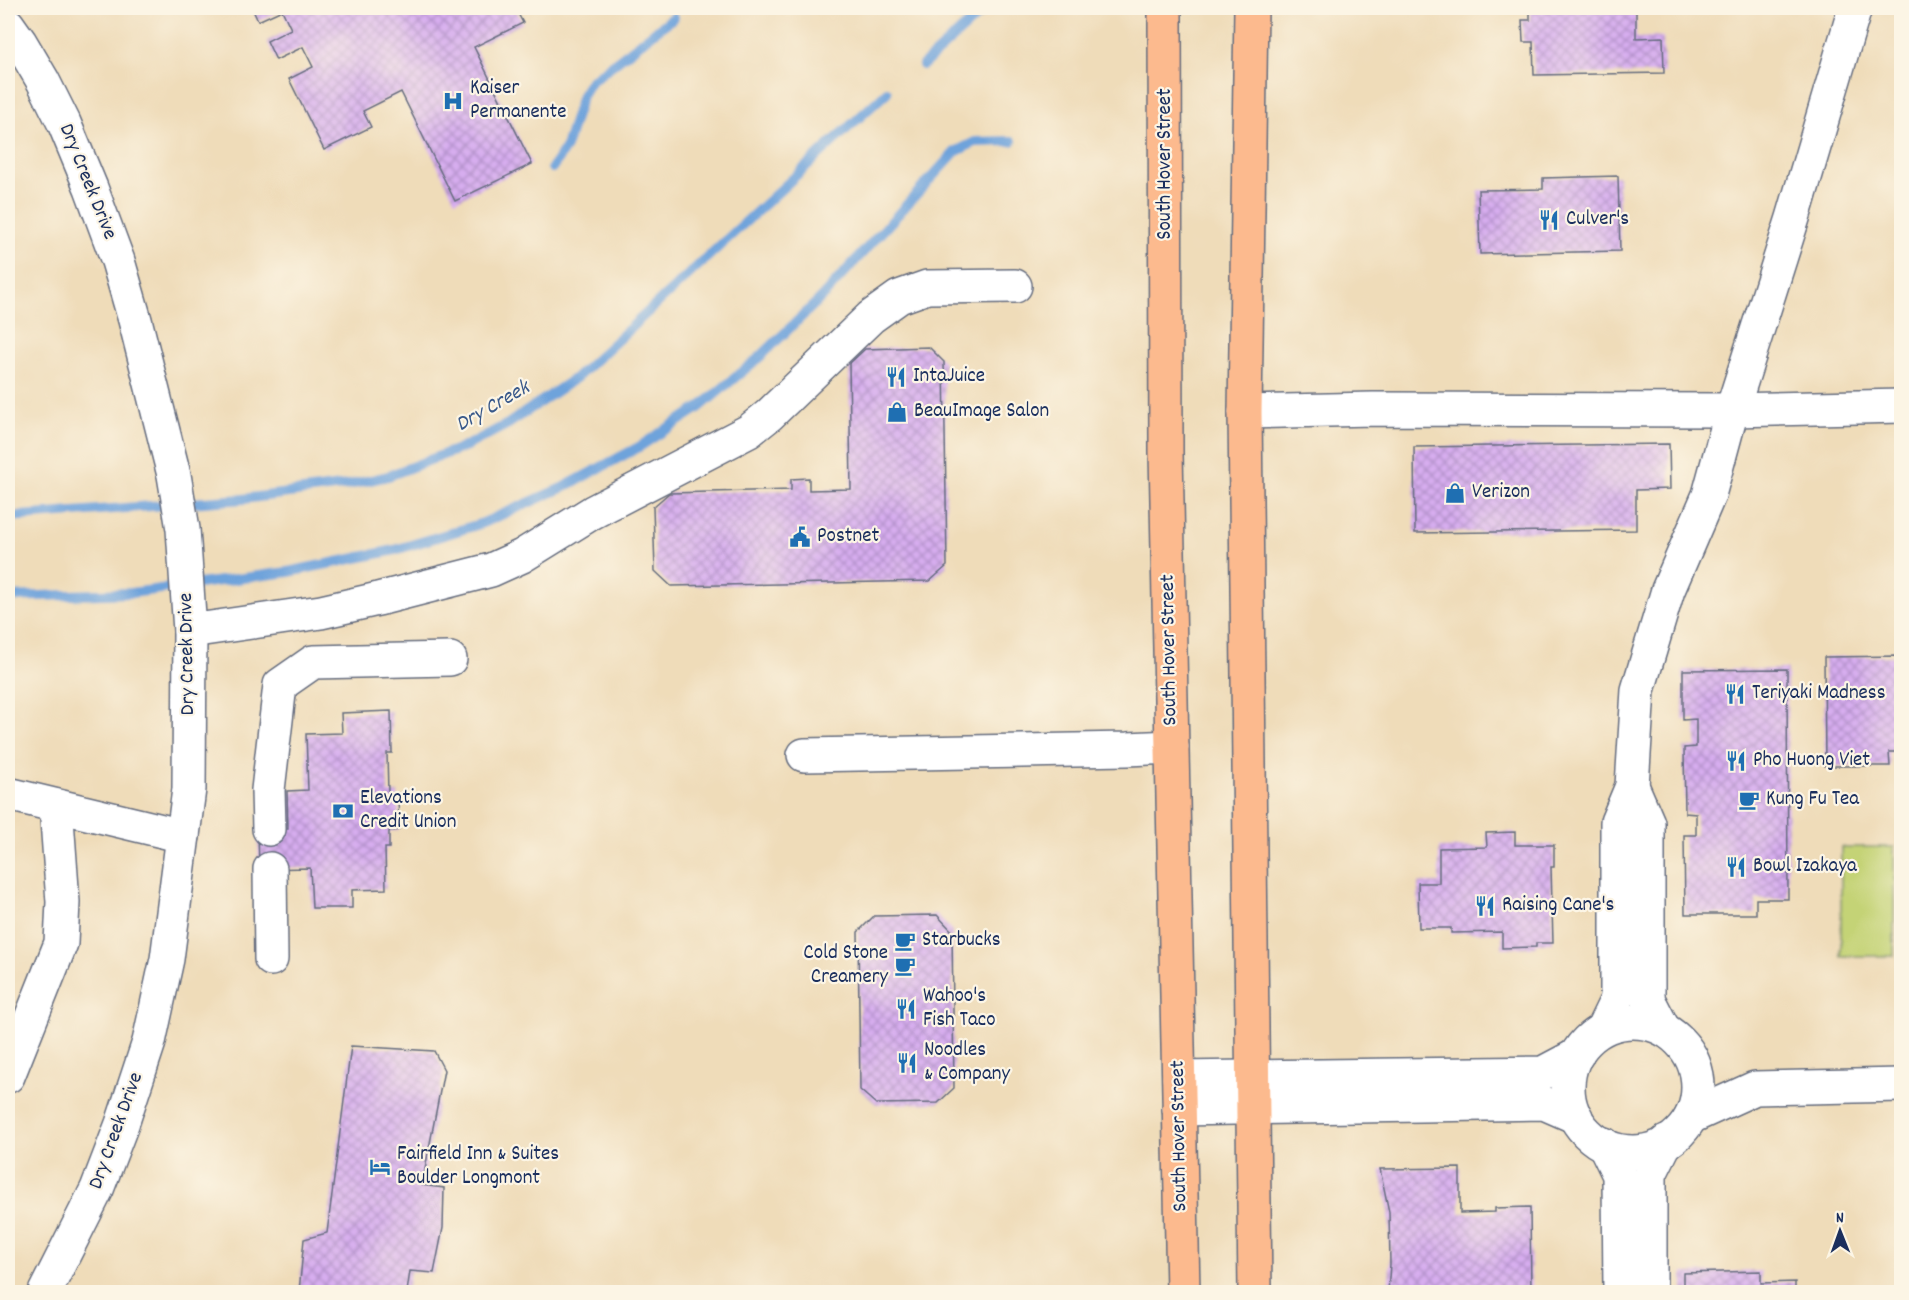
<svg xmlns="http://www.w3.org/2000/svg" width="1909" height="1300" font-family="Dekko,sans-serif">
<defs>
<pattern id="building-cross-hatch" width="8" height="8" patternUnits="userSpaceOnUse" patternTransform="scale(1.5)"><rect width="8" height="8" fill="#d7adef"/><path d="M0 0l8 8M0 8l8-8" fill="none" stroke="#ae8dc5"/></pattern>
</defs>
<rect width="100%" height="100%" fill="#fcf5e5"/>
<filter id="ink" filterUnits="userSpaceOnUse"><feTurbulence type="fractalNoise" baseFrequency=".0167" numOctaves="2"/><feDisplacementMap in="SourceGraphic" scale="12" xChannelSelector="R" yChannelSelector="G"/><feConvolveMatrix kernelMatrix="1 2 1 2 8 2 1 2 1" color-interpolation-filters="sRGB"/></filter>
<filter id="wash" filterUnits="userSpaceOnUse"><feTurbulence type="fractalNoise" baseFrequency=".008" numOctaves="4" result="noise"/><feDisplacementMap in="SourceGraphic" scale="24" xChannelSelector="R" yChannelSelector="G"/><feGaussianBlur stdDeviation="1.35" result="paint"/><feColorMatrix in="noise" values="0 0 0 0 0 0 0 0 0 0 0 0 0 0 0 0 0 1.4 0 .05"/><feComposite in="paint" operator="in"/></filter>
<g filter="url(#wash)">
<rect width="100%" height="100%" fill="#efdcb9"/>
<!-- grass -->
<rect fill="#c4d376" stroke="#70816a" stroke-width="1.5" x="1841" y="847" width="53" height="109"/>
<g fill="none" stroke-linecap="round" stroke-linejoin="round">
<!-- stream -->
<g stroke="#6ea3db" stroke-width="10">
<polyline points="923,65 986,8"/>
<polyline points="552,168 566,147 582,95 590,82 674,17"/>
<polyline points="8,517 243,499 349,485 388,476 466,446 508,424 577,377 887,92"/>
<polyline points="8,597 131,593 288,572 395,550 483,523 564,487 639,447 700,407 761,356 823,296 955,152 975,142 1012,141"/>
</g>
</g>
<g id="blocks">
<!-- building -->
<g fill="url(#building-cross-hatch)">
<polygon points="252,8 515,8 523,23 474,47 532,164 455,201 401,92 363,111 371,127 324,150 289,79 313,67 303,47 276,60 267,41 291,29 282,10 258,21"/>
<polygon points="1530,8 1636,8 1636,38 1663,37 1664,73 1534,75 1533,42 1523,42 1522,20 1530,20"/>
<polygon points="1618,176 1620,251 1480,254 1478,190 1543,189 1543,178"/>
<polygon points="929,347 944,362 947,566 930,581 671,586 655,571 653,507 669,493 791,490 791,479 809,478 809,490 851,489 849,364 865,349"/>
<polygon points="1669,444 1670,489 1636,490 1636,530 1415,533 1414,447"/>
<polygon points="1902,656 1902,752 1889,752 1890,766 1825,766 1824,657"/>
<polygon points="1787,669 1788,899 1756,899 1756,914 1685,914 1684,835 1696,835 1696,814 1685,813 1684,748 1696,747 1696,719 1683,720 1683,670"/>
<polygon points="391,711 392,753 387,753 388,793 398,793 399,830 389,831 389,848 385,848 386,889 352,890 352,908 312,908 310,868 259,869 258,830 288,829 287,791 308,790 306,734 342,733 341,713"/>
<polygon points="1515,832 1515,845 1554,845 1554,867 1551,867 1553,943 1536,943 1536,947 1502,948 1502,932 1451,933 1451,928 1419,928 1418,883 1439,883 1439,848 1487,847 1486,833"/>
<polygon points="937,915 952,931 954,1088 938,1103 876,1104 860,1090 858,932 874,916"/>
<polygon points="351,1046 434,1051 444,1070 422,1185 444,1188 443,1228 434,1273 410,1271 407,1292 299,1292 304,1239 327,1233"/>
<polygon points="1460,1168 1460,1213 1495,1212 1495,1208 1530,1207 1531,1292 1388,1292 1390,1264 1389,1212 1380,1169"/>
<polygon points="1761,1271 1761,1283 1795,1282 1795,1292 1683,1292 1683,1273"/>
</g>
</g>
</g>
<g filter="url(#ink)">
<use href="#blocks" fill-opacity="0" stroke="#656c7e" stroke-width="1.5"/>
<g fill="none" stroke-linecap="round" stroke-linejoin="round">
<!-- minor casing -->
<g stroke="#656c7e" stroke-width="36">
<g id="minor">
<polyline points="8,25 20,42 43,81 64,123 91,188 118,261 135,320 174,475 183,529 190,631 189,789 167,959 149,1042 122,1124 97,1189 45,1292"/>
<polyline points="1245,412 1373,409 1732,410 1902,406"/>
<polyline points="190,631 321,612 378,599 491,570 522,556 593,512 749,431 769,415 871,317 899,297 927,287 1015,286"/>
<polyline points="804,755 1127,749 1172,747"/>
<polyline points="1632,786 1648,823 1648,999 1663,1028"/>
<polyline points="8,794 183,836"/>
<polyline points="269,829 268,790 280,685 313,662 450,659"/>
<polyline points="270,869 271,959"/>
<circle cx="1633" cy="1087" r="65"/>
<polyline points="1603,1028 1617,999 1617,822 1632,786 1638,690 1668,590 1709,495 1732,410 1793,218 1855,8"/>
<polyline points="8,1076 61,943 63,902 56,806"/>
<polyline points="1179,1078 1543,1073 1577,1055"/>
<polyline points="1179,1109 1544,1103 1576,1117"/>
<polyline points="1691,1117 1755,1088 1902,1085"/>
<polyline points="1604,1144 1619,1175 1620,1292"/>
<polyline points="1650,1292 1650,1174 1666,1142"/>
</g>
</g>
<!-- major casing -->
<g stroke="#656c7e" stroke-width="36">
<g id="major">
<polyline points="1165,8 1166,452 1183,1292"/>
<polyline points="1251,8 1245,412 1255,1292"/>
</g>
</g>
<!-- minor -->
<use href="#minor" stroke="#fff" stroke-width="33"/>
<!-- major -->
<use href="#major" stroke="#fcba8e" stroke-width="33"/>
</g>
</g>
<!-- icons -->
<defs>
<g id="hospital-bare" transform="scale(1.62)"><path d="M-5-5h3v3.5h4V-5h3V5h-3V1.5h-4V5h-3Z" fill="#1f6fb2" stroke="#fcf5e5" stroke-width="2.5" paint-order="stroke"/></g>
<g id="restaurant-bare" transform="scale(1.62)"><path d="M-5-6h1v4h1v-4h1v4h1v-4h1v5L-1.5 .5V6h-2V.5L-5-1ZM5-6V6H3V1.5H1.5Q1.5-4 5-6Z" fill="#1f6fb2" stroke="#fcf5e5" stroke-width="2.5" paint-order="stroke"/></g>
<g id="shop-bare" transform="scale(1.62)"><path d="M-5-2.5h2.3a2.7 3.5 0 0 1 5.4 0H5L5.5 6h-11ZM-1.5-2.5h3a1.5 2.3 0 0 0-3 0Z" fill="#1f6fb2" stroke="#fcf5e5" stroke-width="2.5" paint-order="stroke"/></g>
<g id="civic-bare" transform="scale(1.62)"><path d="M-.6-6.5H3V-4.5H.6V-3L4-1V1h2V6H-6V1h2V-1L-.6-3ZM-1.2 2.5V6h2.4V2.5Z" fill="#1f6fb2" stroke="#fcf5e5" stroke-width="2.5" paint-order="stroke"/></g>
<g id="cafe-bare" transform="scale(1.62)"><path d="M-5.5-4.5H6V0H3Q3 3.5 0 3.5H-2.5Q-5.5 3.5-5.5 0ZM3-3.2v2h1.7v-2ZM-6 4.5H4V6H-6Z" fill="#1f6fb2" stroke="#fcf5e5" stroke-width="2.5" paint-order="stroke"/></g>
<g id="bank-bare" transform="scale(1.62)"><path d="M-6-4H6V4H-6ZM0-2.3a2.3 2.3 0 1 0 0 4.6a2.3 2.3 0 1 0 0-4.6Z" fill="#1f6fb2" stroke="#fcf5e5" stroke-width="2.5" paint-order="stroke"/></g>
<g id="hotel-bare" transform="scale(1.62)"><path d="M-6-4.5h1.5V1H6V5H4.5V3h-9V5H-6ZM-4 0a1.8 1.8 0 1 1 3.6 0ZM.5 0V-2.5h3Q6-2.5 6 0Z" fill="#1f6fb2" stroke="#fcf5e5" stroke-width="2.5" paint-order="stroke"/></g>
</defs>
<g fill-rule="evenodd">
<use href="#hospital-bare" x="453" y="101"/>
<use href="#restaurant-bare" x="1549" y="220"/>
<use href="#restaurant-bare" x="896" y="377"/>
<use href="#shop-bare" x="897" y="412"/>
<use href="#shop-bare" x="1455" y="493"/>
<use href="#civic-bare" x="800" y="537"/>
<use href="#restaurant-bare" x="1735" y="694"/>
<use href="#restaurant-bare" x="1736" y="761"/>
<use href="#cafe-bare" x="1749" y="800"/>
<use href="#bank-bare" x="343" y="811"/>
<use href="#restaurant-bare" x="1736" y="867"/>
<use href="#restaurant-bare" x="1485" y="906"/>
<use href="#cafe-bare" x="905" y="941"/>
<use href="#cafe-bare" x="905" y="966"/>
<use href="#restaurant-bare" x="906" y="1009"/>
<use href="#restaurant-bare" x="907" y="1063"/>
<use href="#hotel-bare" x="380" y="1167"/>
</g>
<g text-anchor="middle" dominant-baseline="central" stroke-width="4.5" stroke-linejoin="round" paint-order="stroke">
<!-- poi labels -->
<g font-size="21" fill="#1b2f5e" stroke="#fcf5e5" text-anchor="start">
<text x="470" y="89">Kaiser<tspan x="470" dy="24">Permanente</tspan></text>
<text x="1566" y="220">Culver's</text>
<text x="913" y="377">IntaJuice</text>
<text x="914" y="412">BeauImage Salon</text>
<text x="1472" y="493">Verizon</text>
<text x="817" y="537">Postnet</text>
<text x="1752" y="694">Teriyaki Madness</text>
<text x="1753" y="761">Pho Huong Viet</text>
<text x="360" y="799">Elevations<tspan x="360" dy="24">Credit Union</tspan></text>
<text x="1766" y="800">Kung Fu Tea</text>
<text x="1753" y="867">Bowl Izakaya</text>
<text x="1502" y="906">Raising Cane's</text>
<text x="922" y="941">Starbucks</text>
<text x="888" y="954" text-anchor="end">Cold Stone<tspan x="888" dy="24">Creamery</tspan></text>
<text x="923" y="997">Wahoo's<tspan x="923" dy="24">Fish Taco</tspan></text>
<text x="924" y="1051">Noodles<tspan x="924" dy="24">&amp; Company</tspan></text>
<text x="397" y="1155">Fairfield Inn &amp; Suites<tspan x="397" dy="24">Boulder Longmont</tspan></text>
</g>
<!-- street labels -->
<g font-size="21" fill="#1b2f5e" stroke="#fcf5e5">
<text transform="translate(1166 164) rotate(-90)">South Hover Street</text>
<text transform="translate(87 182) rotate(68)">Dry Creek Drive</text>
<text transform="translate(1170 650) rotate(-91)">South Hover Street</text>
<text transform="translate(188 654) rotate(-91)">Dry Creek Drive</text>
<text transform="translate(117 1131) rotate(-70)">Dry Creek Drive</text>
<text transform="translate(1180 1136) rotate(-91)">South Hover Street</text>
</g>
<!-- water labels -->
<g font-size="22" font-style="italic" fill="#38588a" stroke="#fcf5e5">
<text transform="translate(493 407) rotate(-30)">Dry Creek</text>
</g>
</g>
<!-- margin -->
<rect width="1909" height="1300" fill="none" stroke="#fcf5e5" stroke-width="30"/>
<!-- north arrow -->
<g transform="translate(1840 1231) rotate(359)" stroke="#fcf5e5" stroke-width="4.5" paint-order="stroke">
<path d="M0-4.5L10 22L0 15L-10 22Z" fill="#1b2f5e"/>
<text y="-9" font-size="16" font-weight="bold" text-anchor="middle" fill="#1b2f5e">N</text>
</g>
</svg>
